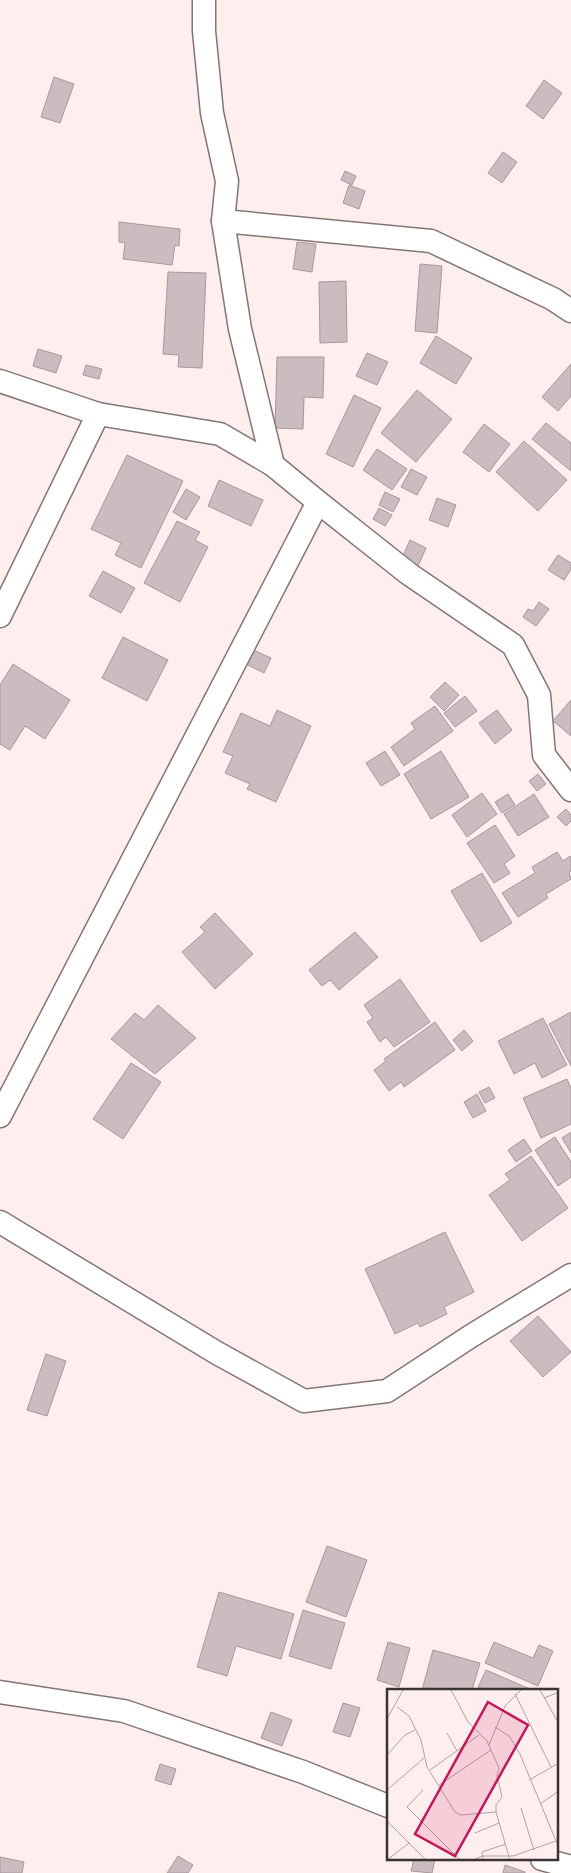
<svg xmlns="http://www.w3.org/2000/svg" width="571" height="1873" font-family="Jost,sans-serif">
<rect width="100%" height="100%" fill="#feeeed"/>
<!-- building -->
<g fill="#cbbcc0" stroke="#a6989c">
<polygon points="54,77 74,84 60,123 41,117"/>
<polygon points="544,80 562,93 543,119 526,106"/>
<polygon points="503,152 517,162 502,183 488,173"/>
<polygon points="345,171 356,176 352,185 341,180"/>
<polygon points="349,185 365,191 359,209 343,203"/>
<polygon points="119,222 180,229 179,246 175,245 172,265 123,259 125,243 119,242"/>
<polygon points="297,242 316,244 312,272 293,269"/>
<polygon points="420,264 442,266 437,333 415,331"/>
<polygon points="168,272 206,273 202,368 178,367 179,355 163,354"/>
<polygon points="346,281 347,342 320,343 319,282"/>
<polygon points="436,336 472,358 456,384 420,363"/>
<polygon points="38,349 62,356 56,373 33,366"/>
<polygon points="367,353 388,362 377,385 356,376"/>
<polygon points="277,357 324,357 323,398 304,397 303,429 275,428"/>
<polygon points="571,364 571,396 558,411 542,397"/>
<polygon points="86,365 102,369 99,379 83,375"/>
<polygon points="417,390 452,419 416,462 381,433"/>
<polygon points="354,395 381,408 353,467 326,454"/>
<polygon points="546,423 571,443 571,471 532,439"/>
<polygon points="484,424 510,444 489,472 463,452"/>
<polygon points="524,441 567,480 538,511 496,472"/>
<polygon points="377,449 407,469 392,490 363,470"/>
<polygon points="127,455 183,481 141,568 115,555 121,543 91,529"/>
<polygon points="411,469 427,477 417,495 401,487"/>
<polygon points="219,480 263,500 251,526 208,506"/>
<polygon points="186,489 200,497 186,520 173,512"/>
<polygon points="385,492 400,499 393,512 379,505"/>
<polygon points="437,498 456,505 448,527 429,520"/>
<polygon points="379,508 392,515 385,526 373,519"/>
<polygon points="177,521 200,532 195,540 208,547 180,602 144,583"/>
<polygon points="410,540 426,548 418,566 402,558"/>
<polygon points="558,555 571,563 571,569 564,580 548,570"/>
<polygon points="103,571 135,588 121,613 89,596"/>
<polygon points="539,602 549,609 536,626 523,617 528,609 533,611"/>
<polygon points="123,637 168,660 147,701 102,678"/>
<polygon points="251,649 271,658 264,673 244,663"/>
<polygon points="13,664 70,700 45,739 25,726 10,750 0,744 0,685"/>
<polygon points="445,682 459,695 444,711 430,697"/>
<polygon points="465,696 477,711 455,727 444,713"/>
<polygon points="571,700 571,736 553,721"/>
<polygon points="435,706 453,731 404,766 391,747 415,729 411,723"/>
<polygon points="277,710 311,726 276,802 247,789 250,784 225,773 233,756 223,752 241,713 270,726"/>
<polygon points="497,710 512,730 495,744 479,723"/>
<polygon points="385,751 400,775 381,786 366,763"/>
<polygon points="441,751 469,797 431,819 404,774"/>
<polygon points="538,774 546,784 537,791 529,781"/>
<polygon points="482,793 497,814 467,837 452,815"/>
<polygon points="508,794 515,805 502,813 495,802"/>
<polygon points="534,794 549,817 518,836 504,814"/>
<polygon points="566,809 571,815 571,821 566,826 557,817"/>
<polygon points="495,825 515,856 504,864 510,873 494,883 467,843"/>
<polygon points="557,852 563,861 570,856 571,857 571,871 569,873 571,879 546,894 548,898 518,917 502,893 535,873 532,867"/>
<polygon points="482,873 512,923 481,942 451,891"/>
<polygon points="215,913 253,954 215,989 182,952 205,932 200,927"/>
<polygon points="355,932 378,957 339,990 330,980 322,986 309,970"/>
<polygon points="400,979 430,1022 394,1047 386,1037 380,1042 367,1022 373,1018 364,1005"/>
<polygon points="158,1005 196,1038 155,1074 111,1039 135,1013 144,1020"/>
<polygon points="571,1012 571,1066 549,1024"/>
<polygon points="543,1018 567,1065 542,1078 535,1063 514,1074 498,1041"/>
<polygon points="435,1022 455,1050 404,1087 401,1082 389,1091 374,1070 386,1061 384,1059"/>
<polygon points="464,1030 473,1041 462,1051 453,1040"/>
<polygon points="131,1063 161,1082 123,1139 93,1119"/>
<polygon points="567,1079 571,1088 571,1124 541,1138 523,1098"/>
<polygon points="489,1087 495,1098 485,1103 479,1092"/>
<polygon points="477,1094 486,1111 473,1118 464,1102"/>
<polygon points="571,1132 571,1153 562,1138"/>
<polygon points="555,1137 571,1162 571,1177 558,1186 535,1150"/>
<polygon points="524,1139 532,1151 516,1162 508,1150"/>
<polygon points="531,1156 568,1208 522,1241 489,1195 510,1180 505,1174"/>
<polygon points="445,1232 474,1292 444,1307 447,1314 420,1327 418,1323 395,1334 365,1269"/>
<polygon points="538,1316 571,1352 543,1377 510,1341"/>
<polygon points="46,1354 66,1361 47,1416 27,1410"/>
<polygon points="327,1546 367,1560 346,1617 306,1602"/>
<polygon points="219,1592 294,1614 281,1659 236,1646 227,1676 197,1667"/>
<polygon points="303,1610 345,1623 331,1669 289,1656"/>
<polygon points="388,1642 410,1648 399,1687 377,1680"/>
<polygon points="494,1642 533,1658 539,1645 553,1651 538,1686 485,1663"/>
<polygon points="433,1650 480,1663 472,1690 422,1690"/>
<polygon points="486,1670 530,1689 529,1690 483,1690 484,1689 478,1687"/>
<polygon points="343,1703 360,1708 350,1737 333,1732"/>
<polygon points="271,1712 292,1720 282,1746 261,1738"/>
<polygon points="160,1764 176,1769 171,1785 155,1780"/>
<polygon points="178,1856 193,1865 188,1873 167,1873"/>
<polygon points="0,1857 24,1862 22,1873 0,1873"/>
<polygon points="414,1859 435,1859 432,1873 411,1871"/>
<polygon points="505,1865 525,1872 525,1873 503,1873"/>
</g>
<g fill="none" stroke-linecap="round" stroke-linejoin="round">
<!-- minor casing -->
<g stroke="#857676" stroke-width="25">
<g id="minor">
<polyline points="204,0 204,31 212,113 227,181 223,221 240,329 273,465"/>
<polyline points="223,221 431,241 553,299 571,311"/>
<polyline points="0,381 98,414 220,434 273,465 318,502 409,574 513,645 539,695 544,755 571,790"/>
<polyline points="0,616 98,414"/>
<polyline points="0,1116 318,502"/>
<polyline points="0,1222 217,1353 304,1401 387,1391 471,1336 571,1275"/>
<polyline points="0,1692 124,1711 303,1772 388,1806"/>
<polyline points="542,1859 571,1867"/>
</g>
</g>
<!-- minor -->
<use href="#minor" stroke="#fff" stroke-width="22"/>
</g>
<!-- overview -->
<g transform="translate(387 1689)">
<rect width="171" height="171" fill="#feeeed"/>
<path fill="none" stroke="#b0a3a3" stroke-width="1" d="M153,1L172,35M128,5L164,78M157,9L172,3M10,18L22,27L34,51L40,78L68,123L74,126L109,123V116L115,108L110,87L112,79L100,52L81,33L64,1M0,30L16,1M108,38L122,47L133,65L172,159M60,44L70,62M102,56L118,17L134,1M0,66L18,46L28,41M43,81L92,46M142,91L172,74M52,96L104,61M0,101L37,69M36,101L20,118L73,171M153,115L172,102M134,119L147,161M109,123L123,171M0,132L39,171M88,144L112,134M0,171L22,154M87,171L95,167H126L169,152M96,171L95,163L119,155"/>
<path fill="#c2185b" fill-opacity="0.15" stroke="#c2185b" stroke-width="2.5" d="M101,13L141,36L68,167L28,145Z"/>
<rect width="171" height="171" fill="none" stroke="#3a3333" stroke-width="2.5"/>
</g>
</svg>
